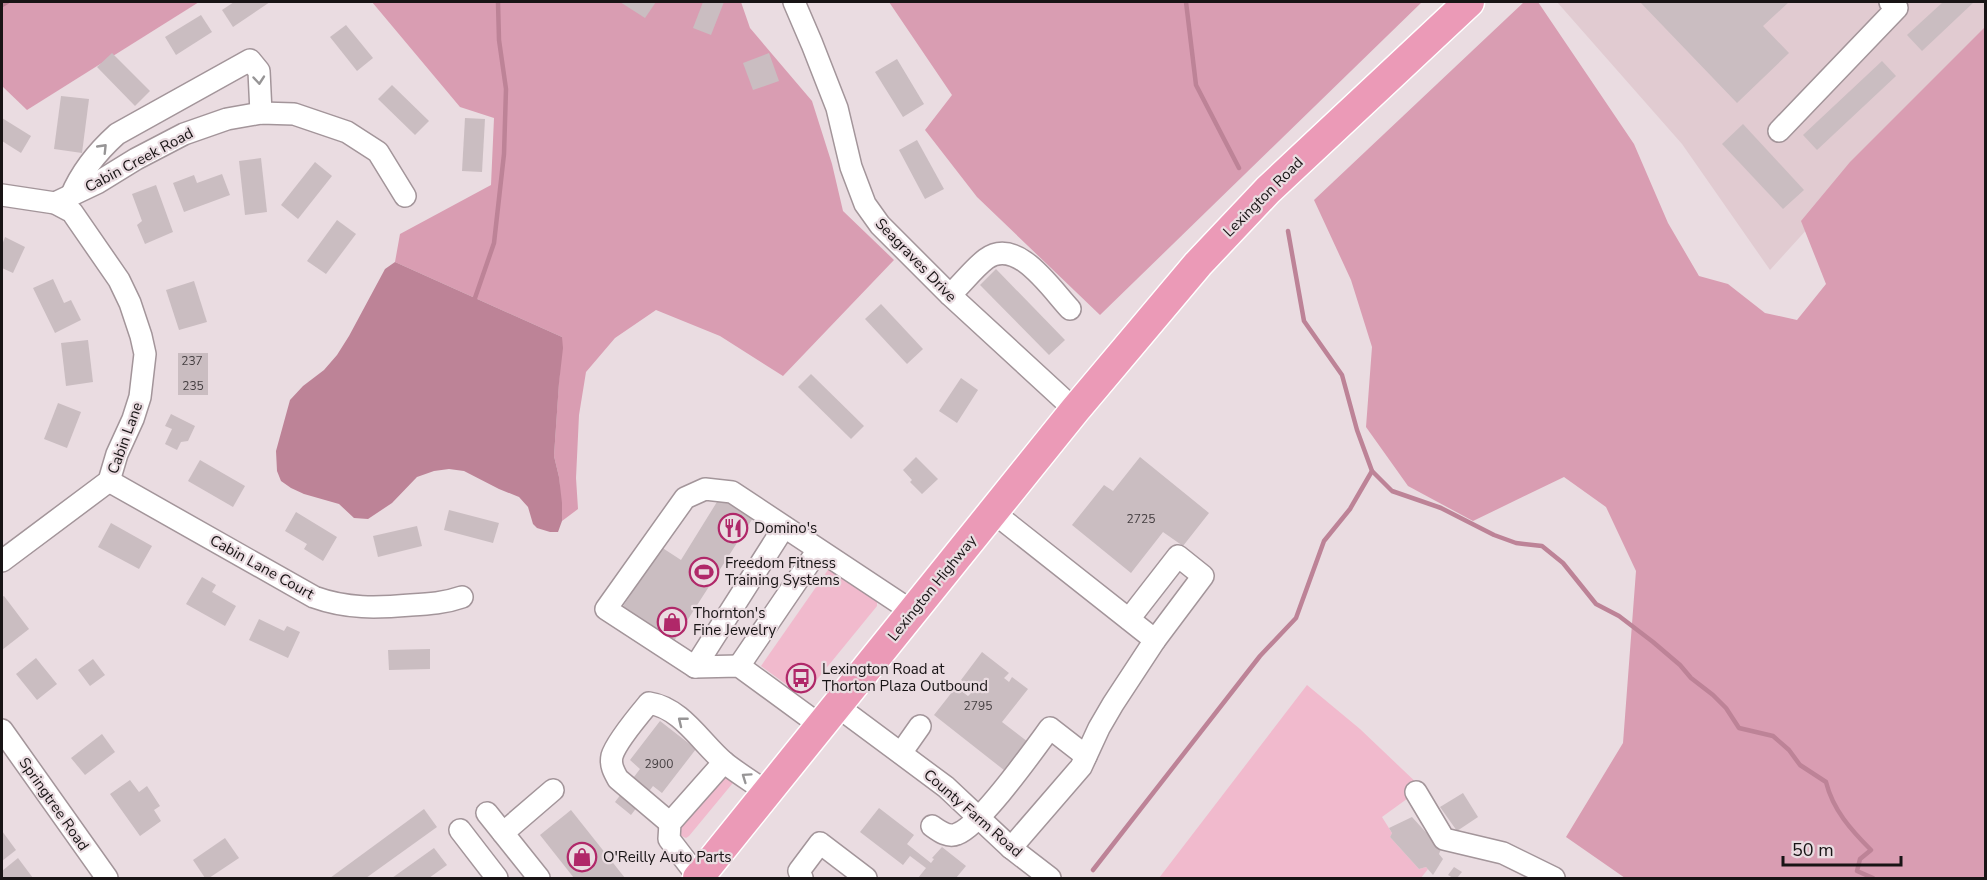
<svg xmlns="http://www.w3.org/2000/svg" width="1987" height="880" font-family="'Nunito Sans',sans-serif">
<rect width="100%" height="100%" fill="#eadce1"/>
<!-- built -->
<polygon fill="#e1cbd1" points="1557,2 1985,2 1985,33 1770,270 1682,144"/>
<!-- green -->
<g fill="#f1bacd">
<polygon points="830,567 875,599 877,602 877,606 806,693 798,693 761,666"/>
<polygon points="1307,685 1360,729 1422,788 1382,817 1392,833 1390,837 1419,869 1426,867 1428,869 1421,878 1159,878"/>
<polygon points="723,775 734,782 732,784 689,836 686,838 677,834 677,827"/>
</g>
<!-- forest -->
<g fill="#d99db2">
<polygon points="2,2 199,2 27,110 2,86"/>
<polygon points="372,2 741,2 750,28 812,101 832,164 843,211 894,260 783,376 720,336 656,310 615,338 586,372 579,415 576,478 578,509 562,521 559,477 554,456 562,337 395,262 400,234 491,185 494,118 460,107"/>
<polygon points="889,2 1422,2 1100,315 977,197 925,130 952,95"/>
<polygon points="1524,2 1538,2 1634,144 1668,223 1699,276 1728,284 1765,313 1797,320 1826,284 1801,221 1850,162 1985,27 1985,878 1625,878 1566,837 1623,743 1636,571 1606,507 1564,477 1473,521 1408,486 1366,427 1372,347 1351,280 1314,200"/>
</g>
<!-- water -->
<polygon fill="#bd8397" points="395,262 562,337 563,348 559,383 554,456 559,477 562,503 562,521 558,532 550,532 537,528 533,524 528,507 519,497 499,489 464,471 449,469 434,471 417,477 392,503 368,519 354,518 339,504 304,494 291,488 281,481 277,471 276,451 290,400 303,386 324,370 337,355 349,336 385,269"/>
<g fill="none" stroke-linecap="round" stroke-linejoin="round">
<!-- stream -->
<g stroke="#bd8397" stroke-width="4.5">
<polyline points="1186,2 1196,85 1239,168"/>
<polyline points="2,5 7,2"/>
<polyline points="475,298 494,243 504,154 506,89 499,40 498,2"/>
<path d="M1372,471L1392,491L1441,508L1494,535L1516,543L1542,546L1563,563L1596,604L1619,616L1653,642L1680,665L1691,678L1713,695L1726,708L1739,728L1773,736L1789,750L1800,765L1826,782C1833,810 1851,830 1871,850L1860,859L1857,871L1873,878"/>
<polyline points="1093,870 1260,656 1296,618 1324,541 1350,509 1372,471 1357,430 1342,375 1304,321 1288,231"/>
</g>
</g>
<!-- building -->
<g fill="#cabdc1">
<polygon points="234,2 270,2 233,27 222,10"/>
<polygon points="620,2 656,2 645,18"/>
<polygon points="703,2 724,2 711,35 693,28"/>
<polygon points="1640,2 1789,2 1763,26 1789,53 1737,103"/>
<polygon points="1943,2 1974,2 1922,51 1907,35"/>
<polygon points="201,15 212,32 176,55 165,37"/>
<polygon points="346,25 373,58 357,71 330,37"/>
<polygon points="112,53 150,91 135,106 97,67"/>
<polygon points="769,53 779,81 753,90 743,63"/>
<polygon points="897,59 924,104 903,117 875,72"/>
<polygon points="1882,61 1896,76 1817,150 1803,135"/>
<polygon points="392,85 429,121 415,135 378,99"/>
<polygon points="61,96 89,99 82,153 54,149"/>
<polygon points="2,118 31,136 21,153 2,141"/>
<polygon points="465,118 485,119 482,172 462,171"/>
<polygon points="1743,124 1804,190 1783,209 1722,144"/>
<polygon points="917,140 944,189 925,199 899,150"/>
<polygon points="261,158 267,212 245,215 239,161"/>
<polygon points="315,162 332,176 298,219 281,205"/>
<polygon points="222,174 230,195 184,212 173,183 194,175 197,183"/>
<polygon points="156,185 173,232 145,244 137,225 142,221 132,194"/>
<polygon points="337,220 356,234 326,274 307,261"/>
<polygon points="5,237 25,247 13,273 2,268 2,245"/>
<polygon points="996,269 1065,340 1049,355 980,285"/>
<polygon points="53,279 64,303 71,300 81,320 55,333 33,288"/>
<polygon points="194,281 207,322 179,330 166,290"/>
<polygon points="881,304 923,349 907,364 865,319"/>
<polygon points="88,340 93,382 66,386 61,343"/>
<rect x="178" y="353" width="30" height="42"/>
<polygon points="811,374 864,426 851,439 798,387"/>
<polygon points="961,378 978,390 957,423 939,411"/>
<polygon points="58,403 81,412 67,448 44,439"/>
<polygon points="171,414 195,426 188,441 181,442 177,450 165,444 172,429 165,426"/>
<polygon points="916,457 938,479 922,494 910,482 912,480 903,470"/>
<polygon points="1140,457 1209,513 1183,546 1163,532 1131,573 1072,525 1104,485 1113,491"/>
<polygon points="200,460 245,486 233,507 188,481"/>
<polygon points="720,497 753,518 674,641 622,608 661,547 681,560"/>
<polygon points="449,510 499,523 493,543 444,530"/>
<polygon points="296,512 337,537 323,561 304,549 307,544 285,531"/>
<polygon points="111,523 152,546 139,569 98,547"/>
<polygon points="417,526 422,546 378,557 373,536"/>
<polygon points="202,577 216,585 212,592 236,606 225,626 186,604"/>
<polygon points="4,596 29,629 2,650 2,597"/>
<polygon points="259,619 284,631 287,626 300,632 288,658 249,640"/>
<polygon points="430,649 430,669 389,670 388,650"/>
<polygon points="982,652 1009,673 1004,678 1009,682 1012,677 1028,689 1002,722 1032,745 1009,774 934,715 956,687 968,696 974,690 961,680"/>
<polygon points="36,658 57,684 37,700 16,674"/>
<polygon points="93,659 105,675 90,686 78,670"/>
<polygon points="660,721 696,749 662,793 653,786 631,815 615,802 640,769 630,760"/>
<polygon points="102,734 115,752 85,775 71,758"/>
<polygon points="130,780 139,792 147,786 160,806 154,810 161,821 140,836 110,794"/>
<polygon points="1463,793 1478,817 1457,831 1440,807"/>
<polygon points="879,808 914,835 907,844 931,863 934,859 932,858 942,847 966,866 956,878 918,878 926,868 910,856 903,865 860,832"/>
<polygon points="424,809 437,827 366,878 330,878"/>
<polygon points="571,810 625,878 574,878 540,835"/>
<polygon points="1412,817 1441,849 1439,854 1443,859 1433,875 1426,867 1419,869 1390,837 1392,833 1389,828"/>
<polygon points="2,831 16,850 2,861"/>
<polygon points="225,838 239,858 209,878 205,878 193,860"/>
<polygon points="434,848 447,865 429,878 392,878"/>
<polygon points="18,858 33,878 2,878 2,871"/>
<polygon points="1454,867 1462,872 1457,878 1453,878 1448,875"/>
</g>
<g fill="none" stroke-linecap="round" stroke-linejoin="round">
<!-- minor casing -->
<g stroke="#a3959a" stroke-width="24">
<g id="minor">
<polyline points="794,2 812,44 837,108 851,167 865,204 880,225 950,295 1075,410"/>
<polyline points="1779,131 1897,8 1890,2"/>
<polyline points="2,195 55,203 72,212 119,280 130,303 141,336 145,354 140,397 133,419 117,454 109,481 2,561"/>
<path d="M71,196C81,172 97,152 117,134L250,60L259,71L261,113"/>
<polyline points="55,203 97,183 136,159 184,134 227,119 261,113 294,114 347,132 378,152 405,196"/>
<path d="M950,295C962,284 973,269 986,259C1017,236 1051,289 1070,309"/>
<path d="M109,481L314,597C347,609 377,608 411,605C429,604 445,603 462,597"/>
<polyline points="993,512 1155,640"/>
<polyline points="739,666 818,550"/>
<polyline points="695,667 784,527"/>
<polyline points="837,706 946,787 1011,848 1050,878"/>
<polyline points="821,726 739,666 695,667 606,609 685,498 705,489 732,492 913,612"/>
<polyline points="2,730 107,878"/>
<polyline points="901,753 920,726"/>
<polyline points="1416,792 1444,839 1503,853 1554,878"/>
<polyline points="487,813 539,878"/>
<path d="M670,823L618,779C614,772 610,765 612,756C616,742 639,715 649,703C682,708 701,743 725,763C739,774 754,783 768,793"/>
<path d="M932,826C939,831 948,838 957,834C980,826 1033,751 1050,728L1086,756"/>
<polyline points="460,830 497,878"/>
<polyline points="503,833 553,790"/>
<polyline points="1011,848 1081,767 1099,728 1113,704 1155,640 1203,576 1178,556 1129,619"/>
<polyline points="699,878 669,839 670,823 724,762"/>
<polyline points="802,878 799,871 820,843 866,878"/>
</g>
</g>
<!-- highway casing -->
<g stroke="#fff" stroke-width="33">
<polyline id="highway" points="698,878 1075,410 1198,264 1268,190 1469,2"/>
</g>
<!-- minor -->
<use href="#minor" stroke="#fff" stroke-width="21"/>
<!-- highway -->
<use href="#highway" stroke="#eb9ab7" stroke-width="30"/>
</g>
<!-- one-way arrows -->
<defs><path id="oneway-chevron" d="M-2-3.5L2.5 0L-2 3.5" fill="none" stroke-width="1.6" stroke-linecap="round" stroke-linejoin="round" transform="scale(1.5)"/></defs>
<g stroke="#979596">
<use href="#oneway-chevron" transform="translate(259 80) rotate(85)"/>
<use href="#oneway-chevron" transform="translate(103 148) rotate(-46)"/>
<use href="#oneway-chevron" transform="translate(682 721) rotate(-141)"/>
<use href="#oneway-chevron" transform="translate(746 777) rotate(-145)"/>
</g>
<!-- icons -->
<defs>
<g id="restaurant-ring" transform="scale(1.5)"><circle r="9.5" fill="#eadce1" stroke="#b02869" stroke-width="1.5"/><path d="M-5-6h1v4h1v-4h1v4h1v-4h1v5L-1.5 .5V6h-2V.5L-5-1ZM5-6V6H3V1.5H1.5Q1.5-4 5-6Z" fill="#b02869"/></g>
<g id="stadium-ring" transform="scale(1.5)"><circle r="9.5" fill="#eadce1" stroke="#b02869" stroke-width="1.5"/><path d="M0-5a6.5 5 0 1 0 0 10a6.5 5 0 1 0 0-10ZM-3.5-1.8h7v3.6h-7Z" fill="#b02869"/></g>
<g id="shop-ring" transform="scale(1.5)"><circle r="9.5" fill="#eadce1" stroke="#b02869" stroke-width="1.5"/><path d="M-5-2.5h2.3a2.7 3.5 0 0 1 5.4 0H5L5.5 6h-11ZM-1.5-2.5h3a1.5 2.3 0 0 0-3 0Z" fill="#b02869"/></g>
<g id="bus-ring" transform="scale(1.5)"><circle r="9.5" fill="#eadce1" stroke="#b02869" stroke-width="1.5"/><path d="M-5-6H5V4H4V6H2V4H-2V6H-4V4H-5ZM-3.5-4V0h7V-4ZM-3.5 1.2v1.5H-2V1.2ZM2 1.2v1.5H3.5V1.2Z" fill="#b02869"/></g>
</defs>
<g fill-rule="evenodd">
<use href="#restaurant-ring" x="733" y="528"/>
<use href="#stadium-ring" x="704" y="572"/>
<use href="#shop-ring" x="672" y="622"/>
<use href="#bus-ring" x="801" y="678"/>
<use href="#shop-ring" x="582" y="857"/>
</g>
<g text-anchor="middle" dominant-baseline="central" stroke-width="4.5" stroke-linejoin="round" paint-order="stroke">
<!-- number labels -->
<g font-size="12" fill="#443e40">
<text x="192" y="361">237</text>
<text x="193" y="386">235</text>
<text x="1141" y="519">2725</text>
<text x="978" y="706">2795</text>
<text x="659" y="764">2900</text>
</g>
<!-- street labels -->
<g font-size="15" fill="#181415" stroke="#eadce1">
<text transform="translate(139 160) rotate(-28)">Cabin Creek Road</text>
<text transform="translate(1263 197) rotate(-45)">Lexington Road</text>
<text transform="translate(916 260) rotate(46)">Seagraves Drive</text>
<text transform="translate(125 438) rotate(-70)">Cabin Lane</text>
<text transform="translate(262 567) rotate(29)">Cabin Lane Court</text>
<text transform="translate(932 588) rotate(-51)">Lexington Highway</text>
<text transform="translate(54 804) rotate(55)">Springtree Road</text>
<text transform="translate(973 813) rotate(41)">County Farm Road</text>
</g>
<!-- poi labels -->
<g font-size="15" fill="#181415" stroke="#eadce1" text-anchor="start">
<text x="754" y="528">Domino's</text>
<text x="725" y="563">Freedom Fitness<tspan x="725" dy="17">Training Systems</tspan></text>
<text x="693" y="613">Thornton's<tspan x="693" dy="17">Fine Jewelry</tspan></text>
<text x="822" y="669">Lexington Road at<tspan x="822" dy="17">Thorton Plaza Outbound</tspan></text>
<text x="603" y="857">O'Reilly Auto Parts</text>
</g>
</g>
<!-- border -->
<rect width="1987" height="880" fill="none" stroke="#181415" stroke-width="6"/>
<!-- scale -->
<path d="M1783 856v9h118v-9" fill="none" stroke="#181415" stroke-width="3"/>
<text x="1792" y="856" font-size="18" fill="#181415" stroke="#eadce1" stroke-width="4.5" paint-order="stroke">50 m</text>
</svg>
